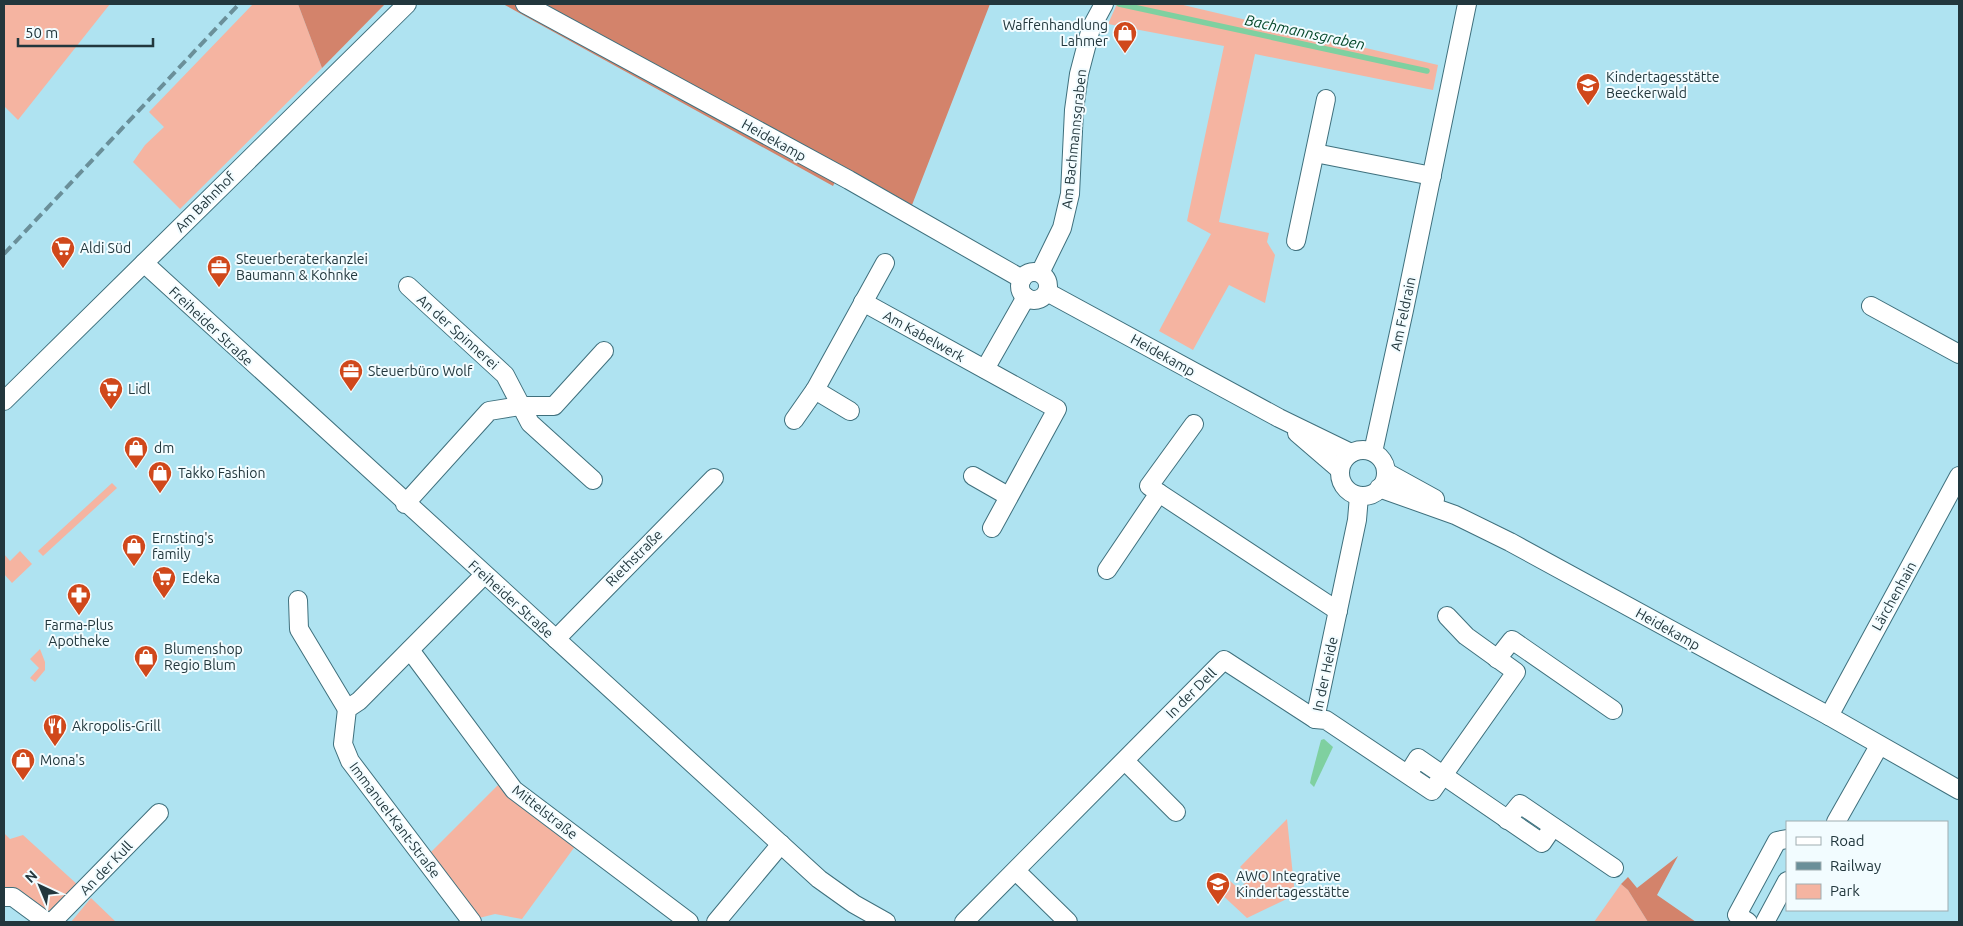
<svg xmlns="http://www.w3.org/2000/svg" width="1963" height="926" font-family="Ubuntu,sans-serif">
<rect width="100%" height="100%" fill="#afe3f1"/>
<!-- green -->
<g fill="#f5b4a1">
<polygon points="4,4 110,4 18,120 4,106"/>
<polygon points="253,4 298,4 322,68 180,209 133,162 145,145 164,127 149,112"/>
<polygon points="1117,4 1179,4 1438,65 1433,90 1255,54 1219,222 1269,233 1267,242 1275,255 1265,303 1229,285 1193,350 1159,331 1211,234 1187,221 1224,46 1108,24"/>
<polygon points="112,483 117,488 43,556 38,551"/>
<polygon points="20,551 32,564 12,583 4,574 4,554 10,561"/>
<polygon points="40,649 45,662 45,670 35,682 30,678 39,668 30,659"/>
<polygon points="498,785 511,797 576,845 522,919 495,914 479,918 428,855"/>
<polygon points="1287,819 1295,895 1247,918 1218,891 1229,880 1239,889 1251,877 1240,867"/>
<polygon points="4,833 10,839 23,835 79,886 61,907 49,911 36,908 17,890 4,887"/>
<polygon points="1621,884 1628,890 1648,922 1594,922"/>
<polygon points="91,898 116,922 71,922"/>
</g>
<!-- forest -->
<g fill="#d3836b">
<polygon points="298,4 385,4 322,68"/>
<polygon points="503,4 990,4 912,205 843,166 833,186"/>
<polygon points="1678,856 1657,895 1696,922 1648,922 1628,890 1621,884 1628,877 1637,888"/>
</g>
<!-- water -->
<polygon fill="#7fd0a0" points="1324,739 1333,747 1314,787 1310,783 1311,778 1321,740"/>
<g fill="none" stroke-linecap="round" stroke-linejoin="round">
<!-- stream -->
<polyline stroke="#7fd0a0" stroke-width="5.5" points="1119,4 1427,71"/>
<!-- minor casing -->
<g stroke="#3f707d" stroke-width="20">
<g id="minor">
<polyline points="525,4 849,180 1022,279"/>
<polyline points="1315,153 1432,176"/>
<polyline points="1296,241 1326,99"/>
<path d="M144,263C368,470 594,674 819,879L854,904L886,922"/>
<circle cx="1034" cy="286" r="14"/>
<polyline points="1040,273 1062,228 1070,194 1074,110 1079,74 1091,28 1104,4"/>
<polyline points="408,286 505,375 530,423 593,480"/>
<polyline points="1047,292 1279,418 1351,453"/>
<polyline points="863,302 1057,409 992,528"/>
<polyline points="1871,306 1959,354"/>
<polyline points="985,369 1026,297"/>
<polyline points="815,390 850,411"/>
<polyline points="4,401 407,4"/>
<polyline points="794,420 815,390 885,263"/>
<polyline points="1297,433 1340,470"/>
<circle cx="1363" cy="473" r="23"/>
<polyline points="1373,452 1404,310 1467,4"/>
<polyline points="1386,472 1435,499"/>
<polyline points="973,476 1008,496"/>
<polyline points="1379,488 1455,515 1510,542 1829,716 1959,790"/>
<polyline points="1159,493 1338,611"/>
<polyline points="405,504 489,411 520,406 554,406 604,351"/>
<polyline points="1107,570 1159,493 1149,486 1194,424"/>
<polyline points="298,600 299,629 347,709"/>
<polyline points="556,639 714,478"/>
<polyline points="410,650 514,790 689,922"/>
<polyline points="1497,659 1512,640 1613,710"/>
<polyline points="1829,716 1959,476"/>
<polyline points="1315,719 1357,520 1359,496"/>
<polyline points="1125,761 1176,812"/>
<polyline points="1408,774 1418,758 1542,843 1553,827"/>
<polyline points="1507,820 1520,804 1614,868"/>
<polyline points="1836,822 1879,746"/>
<polyline points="1016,871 1068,922"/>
<polyline points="4,897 13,897 47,922"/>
<polyline points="52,922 159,813"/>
<polyline points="472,922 350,761 343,744 347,709 359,701 484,575"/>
<polyline points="716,922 781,844"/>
<polyline points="964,922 1224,660 1315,719 1326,720 1432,791 1516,672 1466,636 1447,616"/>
<polyline points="1748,922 1737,915 1777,841 1787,839"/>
<polyline points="1765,922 1787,881"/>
</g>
</g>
<!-- minor -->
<use href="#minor" stroke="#fff" stroke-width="18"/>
<!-- rail -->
<polyline stroke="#6a8f99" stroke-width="4" stroke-dasharray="10 5" stroke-linecap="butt" points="4,254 239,4"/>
</g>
<!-- icons -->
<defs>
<g id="shop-pin" transform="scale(1.25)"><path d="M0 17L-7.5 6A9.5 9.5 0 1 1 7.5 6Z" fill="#d0481b" stroke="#f2fcff"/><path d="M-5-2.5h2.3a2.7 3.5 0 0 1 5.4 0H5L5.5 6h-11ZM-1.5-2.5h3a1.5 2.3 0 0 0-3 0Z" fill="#fff"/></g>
<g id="school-pin" transform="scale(1.25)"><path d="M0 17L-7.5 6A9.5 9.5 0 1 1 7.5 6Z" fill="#d0481b" stroke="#f2fcff"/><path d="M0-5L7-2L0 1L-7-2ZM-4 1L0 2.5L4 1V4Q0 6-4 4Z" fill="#fff"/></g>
<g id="supermarket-pin" transform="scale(1.25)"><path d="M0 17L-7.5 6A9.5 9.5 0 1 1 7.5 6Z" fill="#d0481b" stroke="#f2fcff"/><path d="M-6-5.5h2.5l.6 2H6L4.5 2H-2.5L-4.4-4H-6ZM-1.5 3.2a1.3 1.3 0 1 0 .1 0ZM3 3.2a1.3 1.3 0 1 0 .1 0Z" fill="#fff"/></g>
<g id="office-pin" transform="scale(1.25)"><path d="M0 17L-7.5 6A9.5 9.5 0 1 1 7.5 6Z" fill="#d0481b" stroke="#f2fcff"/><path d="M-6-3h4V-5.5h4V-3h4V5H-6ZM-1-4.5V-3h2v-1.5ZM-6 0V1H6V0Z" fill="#fff"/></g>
<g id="pharmacy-pin" transform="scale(1.25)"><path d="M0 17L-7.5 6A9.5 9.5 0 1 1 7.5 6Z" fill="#d0481b" stroke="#f2fcff"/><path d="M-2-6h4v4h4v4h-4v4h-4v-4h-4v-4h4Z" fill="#fff"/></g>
<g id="restaurant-pin" transform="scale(1.25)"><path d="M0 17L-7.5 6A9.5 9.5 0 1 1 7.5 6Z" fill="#d0481b" stroke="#f2fcff"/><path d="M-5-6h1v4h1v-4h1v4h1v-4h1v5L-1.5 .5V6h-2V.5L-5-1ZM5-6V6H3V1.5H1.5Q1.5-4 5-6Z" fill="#fff"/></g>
</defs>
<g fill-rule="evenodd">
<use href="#shop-pin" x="1125" y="33"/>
<use href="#school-pin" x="1588" y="85"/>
<use href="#supermarket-pin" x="63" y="248"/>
<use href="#office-pin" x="219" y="267"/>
<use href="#office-pin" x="351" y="371"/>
<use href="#supermarket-pin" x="111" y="389"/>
<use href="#shop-pin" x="136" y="448"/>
<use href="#shop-pin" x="160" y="473"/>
<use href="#shop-pin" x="134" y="546"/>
<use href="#supermarket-pin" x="164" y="578"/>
<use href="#pharmacy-pin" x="79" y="595"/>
<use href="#shop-pin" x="146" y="657"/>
<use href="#restaurant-pin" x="55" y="726"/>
<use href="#shop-pin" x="23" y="760"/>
<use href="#school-pin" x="1218" y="884"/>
</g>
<g text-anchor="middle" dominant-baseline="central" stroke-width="4" stroke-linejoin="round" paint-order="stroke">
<!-- poi labels -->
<g font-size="14" fill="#22373d" stroke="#f2fcff" text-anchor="start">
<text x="1108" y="25" text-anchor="end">Waffenhandlung<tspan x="1108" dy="16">Lahmer</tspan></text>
<text x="1606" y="77">Kindertagesstätte<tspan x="1606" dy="16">Beeckerwald</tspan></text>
<text x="80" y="248">Aldi Süd</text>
<text x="236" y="259">Steuerberaterkanzlei<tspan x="236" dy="16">Baumann &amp; Kohnke</tspan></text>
<text x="368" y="371">Steuerbüro Wolf</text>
<text x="128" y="389">Lidl</text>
<text x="154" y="448">dm</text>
<text x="178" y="473">Takko Fashion</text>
<text x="152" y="538">Ernsting's<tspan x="152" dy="16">family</tspan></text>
<text x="182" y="578">Edeka</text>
<text x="79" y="625" text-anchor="middle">Farma-Plus<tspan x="79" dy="16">Apotheke</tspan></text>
<text x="164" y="649">Blumenshop<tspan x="164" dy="16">Regio Blum</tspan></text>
<text x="72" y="726">Akropolis-Grill</text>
<text x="40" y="760">Mona's</text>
<text x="1236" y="876">AWO Integrative<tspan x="1236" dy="16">Kindertagesstätte</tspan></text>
</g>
<!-- street labels -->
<g font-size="14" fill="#22373d" stroke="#f2fcff">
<text transform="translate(1074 139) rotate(-84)">Am Bachmannsgraben</text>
<text transform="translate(774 140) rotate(29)">Heidekamp</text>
<text transform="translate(205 202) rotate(-45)">Am Bahnhof</text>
<text transform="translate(1403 314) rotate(-78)">Am Feldrain</text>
<text transform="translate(211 326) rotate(43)">Freiheider Straße</text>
<text transform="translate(458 332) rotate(42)">An der Spinnerei</text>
<text transform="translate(924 336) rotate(29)">Am Kabelwerk</text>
<text transform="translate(1163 355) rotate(29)">Heidekamp</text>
<text transform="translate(634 558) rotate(-45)">Riethstraße</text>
<text transform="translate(1894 596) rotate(-61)">Lärchenhain</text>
<text transform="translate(511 599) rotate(42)">Freiheider Straße</text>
<text transform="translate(1668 629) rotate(29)">Heidekamp</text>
<text transform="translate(1325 674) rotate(-78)">In der Heide</text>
<text transform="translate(1191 693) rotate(-45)">In der Dell</text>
<text transform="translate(545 812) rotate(38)">Mittelstraße</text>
<text transform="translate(395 820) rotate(53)">Immanuel-Kant-Straße</text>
<text transform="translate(106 868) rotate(-46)">An der Kull</text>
</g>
<!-- water labels -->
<g font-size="15" font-style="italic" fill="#05482a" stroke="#f2fcff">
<text transform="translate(1305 32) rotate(12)">Bachmannsgraben</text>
</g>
</g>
<!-- border -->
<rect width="1963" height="926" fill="none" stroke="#22373d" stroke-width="10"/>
<!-- legend -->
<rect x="1786" y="821" width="162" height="90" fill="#f2fcff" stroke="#9fadb1"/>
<rect x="1796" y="837" width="25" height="8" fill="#ffffff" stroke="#9fadb1"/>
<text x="1830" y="846" font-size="15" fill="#22373d">Road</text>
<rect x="1796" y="862" width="25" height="8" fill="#6a8f99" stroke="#9fadb1"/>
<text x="1830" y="871" font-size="15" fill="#22373d">Railway</text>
<rect x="1796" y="884" width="25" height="15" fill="#f5b4a1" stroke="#9fadb1"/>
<text x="1830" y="896" font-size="15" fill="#22373d">Park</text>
<!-- north arrow -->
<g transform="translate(40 886) rotate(316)" stroke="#f2fcff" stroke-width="4" paint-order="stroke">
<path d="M0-4L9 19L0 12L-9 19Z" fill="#22373d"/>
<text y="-8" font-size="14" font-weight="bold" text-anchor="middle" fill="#22373d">N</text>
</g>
<!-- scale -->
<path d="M18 38v8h135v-8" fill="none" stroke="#22373d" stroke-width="2.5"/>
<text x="25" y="38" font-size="15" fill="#22373d" stroke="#f2fcff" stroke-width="4" paint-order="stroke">50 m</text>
</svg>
